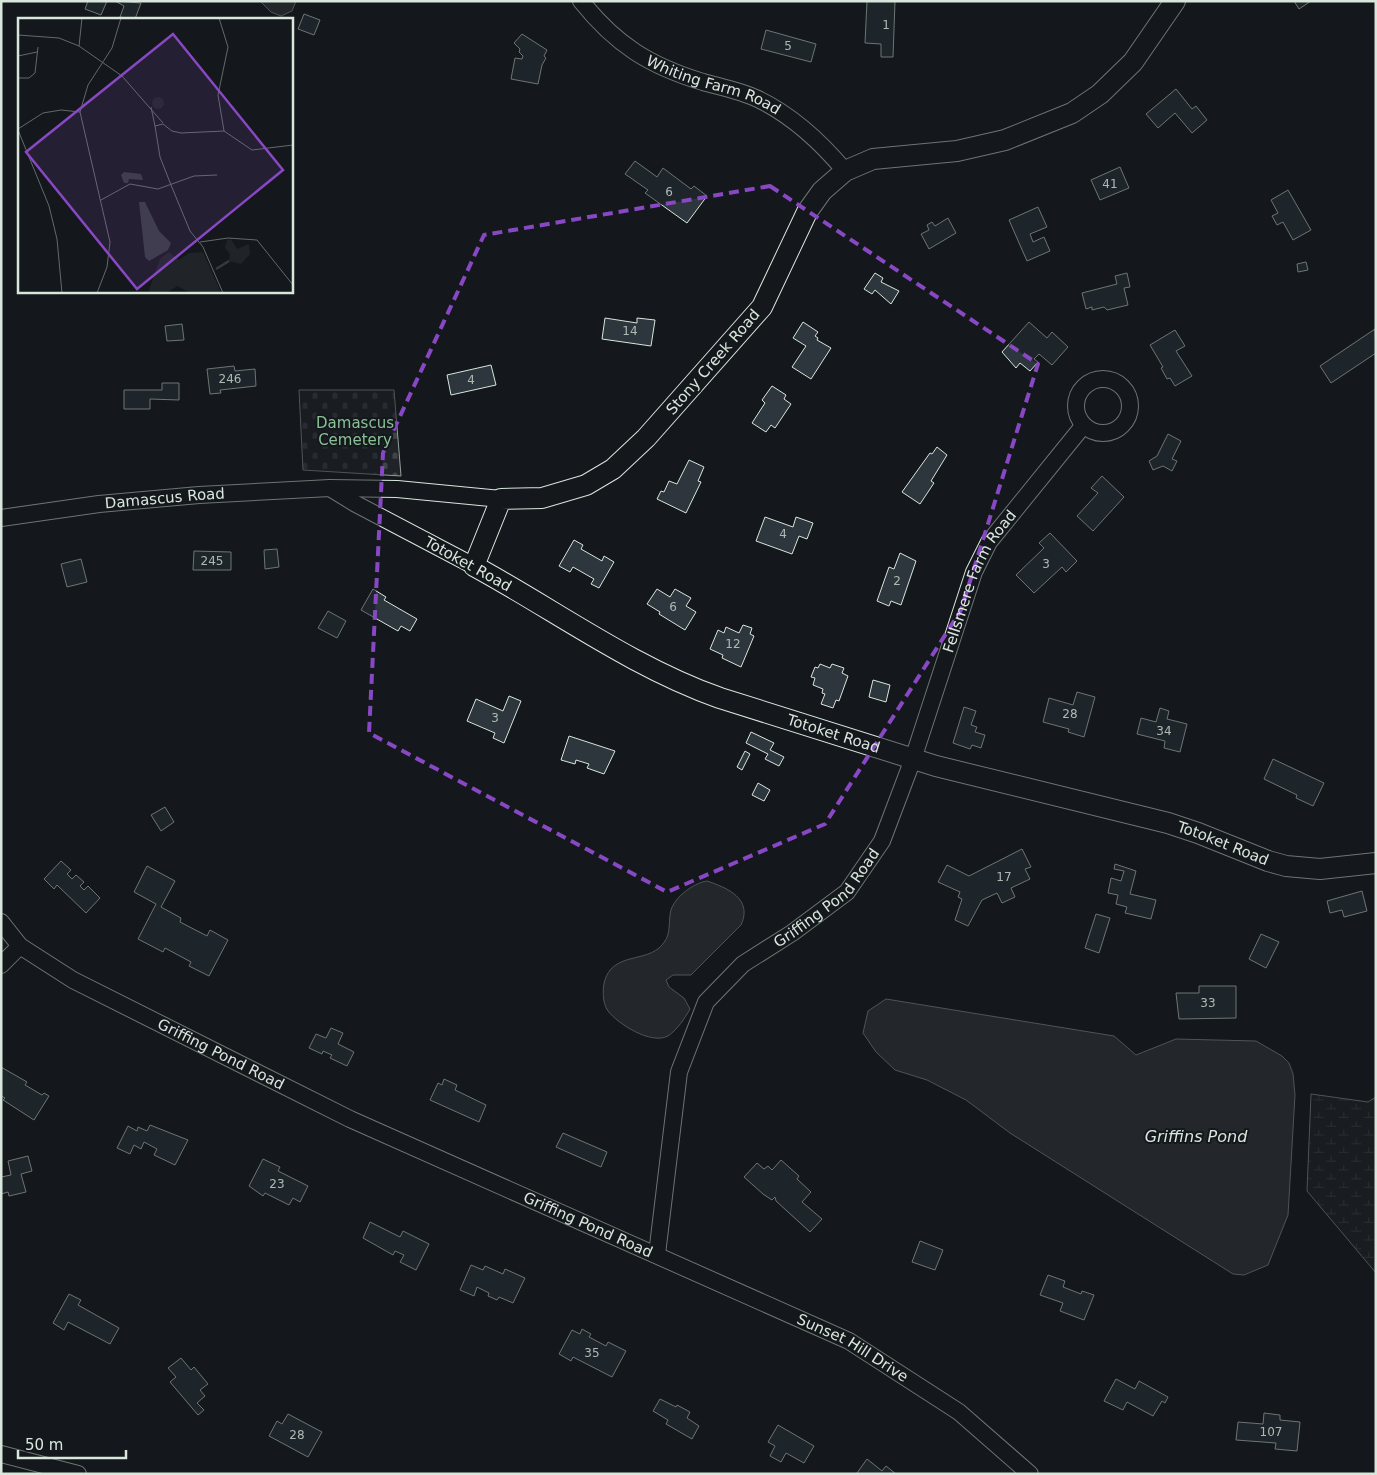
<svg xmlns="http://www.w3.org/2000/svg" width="1377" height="1475" font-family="'DejaVu Sans',sans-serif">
<defs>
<pattern id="wetland-marsh" width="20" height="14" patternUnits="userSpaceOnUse" patternTransform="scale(1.25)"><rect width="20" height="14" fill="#202428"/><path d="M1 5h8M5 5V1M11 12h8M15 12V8" fill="none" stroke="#404447"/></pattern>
<pattern id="cemetery-stones" width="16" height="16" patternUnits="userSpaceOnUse" patternTransform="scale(1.25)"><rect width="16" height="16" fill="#202428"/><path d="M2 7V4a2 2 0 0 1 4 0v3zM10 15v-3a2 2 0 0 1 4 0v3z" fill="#404447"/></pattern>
</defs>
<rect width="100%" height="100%" fill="#14181c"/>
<!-- wetland -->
<polygon fill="url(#wetland-marsh)" stroke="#939e99" points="1311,1094 1368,1102 1376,1097 1376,1273 1307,1191"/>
<!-- cemetery -->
<polygon fill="url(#cemetery-stones)" stroke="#939e99" points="299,390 394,390 401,476 303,470"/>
<!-- water -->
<g fill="#363b3e" stroke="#939e99">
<polygon points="260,1 296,1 292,11 281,16 271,12"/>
<path d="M707,881C728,888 753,899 741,925L691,975H673L666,980L669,987L684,998L690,1009C685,1018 677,1030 668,1036C651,1045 618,1024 608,1011C602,1003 602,986 606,977C617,951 651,964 665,941C670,934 669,923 670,915C671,899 693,883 707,881Z"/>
<polygon points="886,999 1114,1036 1136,1055 1176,1039 1256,1041 1282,1056 1289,1063 1293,1074 1295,1095 1288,1215 1268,1265 1244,1275 1233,1274 1010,1133 966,1100 927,1080 895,1070 876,1052 863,1033 868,1011"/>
</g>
<!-- building -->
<g fill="#2c363c" stroke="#d8e6dc">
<polygon points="88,1 107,1 101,15 85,9"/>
<polygon points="115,1 141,3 135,19 120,17 124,6"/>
<polygon points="867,1 895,1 893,57 881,57 881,44 865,43"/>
<polygon points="1294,1 1311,1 1299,9"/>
<polygon points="304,14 320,20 314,35 298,29"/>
<polygon points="766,30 816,44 811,62 761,49"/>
<polygon points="522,34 547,50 544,56 546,58 542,65 538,84 511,79 515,58 522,59 523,56 519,52 520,49 514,43"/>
<polygon points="1176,89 1192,109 1196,106 1207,120 1192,133 1175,113 1158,128 1146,114"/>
<polygon points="635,161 657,177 663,168 691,189 694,186 707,196 687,223 645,193 648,190 625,174"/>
<polygon points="1120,167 1129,188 1100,200 1091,180"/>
<polygon points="1288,190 1311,230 1293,240 1283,222 1277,225 1272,216 1278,213 1271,200"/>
<polygon points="1038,207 1047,227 1030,234 1033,242 1044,237 1050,251 1027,261 1009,220"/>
<polygon points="948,218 956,233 929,249 921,234 929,230 927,225 932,222 935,226"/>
<polygon points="1306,262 1308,270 1298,272 1297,264"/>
<polygon points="875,273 883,278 881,282 899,291 891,304 875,290 872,294 864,289"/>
<polygon points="1127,273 1130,287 1124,288 1128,305 1107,310 1104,307 1092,310 1092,307 1086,309 1082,293 1117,284 1115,276"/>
<polygon points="605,318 637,323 637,318 655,320 651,346 602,339"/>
<polygon points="803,322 818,332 815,336 818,338 817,340 831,348 811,379 792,367 806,346 793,338"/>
<polygon points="1029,322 1047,338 1052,332 1068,347 1052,365 1039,354 1034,359 1038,362 1030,371 1020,363 1016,368 1002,352"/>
<polygon points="182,324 184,340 167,341 165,326"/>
<polygon points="1375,329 1376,353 1331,383 1320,366"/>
<polygon points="1175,330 1185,346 1176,351 1192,376 1175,386 1170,378 1167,379 1161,368 1163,367 1150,345"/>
<polygon points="491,365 496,385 451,395 447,375"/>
<polygon points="234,366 235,371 255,369 256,386 220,390 221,393 210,394 207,369"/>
<polygon points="162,383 179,383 179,400 150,399 150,409 124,409 124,390 162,390"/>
<polygon points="772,386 786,395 784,399 791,404 775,428 771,425 766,432 752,423 765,403 762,400"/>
<polygon points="1168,434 1181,441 1172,459 1177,461 1172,471 1163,466 1153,470 1149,461 1157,456"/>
<polygon points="937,447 947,455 931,481 934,483 920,504 902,492 930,453 932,454"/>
<polygon points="689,460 704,467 698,481 701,482 686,513 657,499 661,491 664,492 669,481 677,484"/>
<polygon points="1102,476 1124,497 1093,531 1077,516 1098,493 1091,488"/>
<polygon points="765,517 793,527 796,517 813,523 807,539 799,536 792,554 756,541"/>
<polygon points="1050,533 1077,561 1066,572 1062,567 1034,593 1016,575 1044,548 1039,543"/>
<polygon points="574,540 583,545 581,549 602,561 604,556 614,562 599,588 591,584 594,579 573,567 570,572 559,566"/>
<polygon points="277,549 279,567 265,569 264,550"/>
<polygon points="194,551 231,552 231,570 193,570"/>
<polygon points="900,553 916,561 901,605 891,601 889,606 877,601 889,567 894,569"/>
<polygon points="81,559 87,582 67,587 61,564"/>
<polygon points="373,589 386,597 384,600 417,619 410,631 401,626 398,631 361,610"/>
<polygon points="657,589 670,597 675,589 691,598 686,606 696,612 685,630 659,614 660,612 647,604"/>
<polygon points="328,611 346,621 337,638 318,628"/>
<polygon points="743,625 752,628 750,634 754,636 741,667 722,658 723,655 710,649 718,630 724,633 726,627 739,633"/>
<polygon points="820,664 830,668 832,664 844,668 842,673 848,676 839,701 836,700 833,708 821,704 825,694 822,693 823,689 813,685 815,678 811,677 815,667 818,668"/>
<polygon points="873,680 890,685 886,702 869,697"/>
<polygon points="1077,692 1095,697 1084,737 1068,732 1069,729 1043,722 1049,698 1073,705"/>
<polygon points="509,696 521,701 504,743 493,738 495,733 467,721 476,699 503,711"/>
<polygon points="964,707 976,711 971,725 977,727 975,732 985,735 981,748 972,745 970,749 953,743"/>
<polygon points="1160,708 1169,711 1167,719 1187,724 1180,752 1164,748 1165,741 1137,734 1141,718 1156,722"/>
<polygon points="751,732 774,743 770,750 784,757 779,766 765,759 768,754 746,743"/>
<polygon points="569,736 615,751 604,774 587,768 589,764 576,760 575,764 561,760"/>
<polygon points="745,751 750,754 742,770 737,767"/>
<polygon points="1273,759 1324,783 1313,806 1296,798 1297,795 1264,779"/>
<polygon points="758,783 770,790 764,801 752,795"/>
<polygon points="165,807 174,822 161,831 151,815"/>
<polygon points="1022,849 1031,867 1025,869 1030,879 1011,888 1015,897 1002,903 997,893 982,900 968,926 955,920 962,899 958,897 960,892 938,882 947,865 969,876"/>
<polygon points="61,861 71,870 67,874 72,879 76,875 84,882 80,886 84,890 88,886 100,898 86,913 57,885 54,889 44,879"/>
<polygon points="1115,864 1136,871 1130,894 1156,900 1151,919 1125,913 1127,907 1116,904 1118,895 1108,893 1111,878 1121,881 1124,871 1114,869"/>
<polygon points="147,866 175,881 161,907 181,918 180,922 207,936 210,930 228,940 209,976 189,966 191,962 165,948 163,952 138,939 156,904 134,892"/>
<polygon points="1362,891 1367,911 1344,917 1342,910 1330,913 1327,901"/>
<polygon points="1096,914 1110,918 1099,953 1085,948"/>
<polygon points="1261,934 1279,942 1266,968 1249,959"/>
<polygon points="1199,986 1236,986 1236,1018 1179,1019 1176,993 1199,993"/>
<polygon points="331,1028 343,1033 338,1044 354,1052 347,1066 330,1058 332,1055 323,1051 322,1054 309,1048 316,1034 326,1038"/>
<polygon points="1,1067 27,1082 25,1085 42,1095 44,1093 49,1096 34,1120 3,1100 5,1098 1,1096"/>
<polygon points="444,1079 457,1085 455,1090 486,1105 479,1122 430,1100 438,1083 442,1085"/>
<polygon points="150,1125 188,1140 175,1165 154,1155 157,1149 144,1142 141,1149 134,1145 130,1154 117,1148 128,1126 137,1131 138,1127 147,1131"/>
<polygon points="563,1133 607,1152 601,1167 556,1147"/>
<polygon points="28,1156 32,1171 21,1174 26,1192 9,1196 8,1192 1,1194 1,1177 11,1175 8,1161"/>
<polygon points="263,1159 280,1167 278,1171 308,1186 300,1202 293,1198 289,1205 265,1193 263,1196 249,1186"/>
<polygon points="781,1160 799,1176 797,1179 811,1192 802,1202 822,1219 810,1232 776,1201 775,1197 772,1200 763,1194 744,1177 757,1163 764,1169 768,1166 772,1170"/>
<polygon points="370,1222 400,1237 403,1231 429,1244 416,1270 400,1262 404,1255 395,1251 393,1255 363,1238"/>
<polygon points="920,1241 943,1250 935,1270 912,1262"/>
<polygon points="471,1265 483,1270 485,1266 503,1274 505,1269 525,1278 513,1303 499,1297 497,1300 488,1296 489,1293 477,1287 474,1296 460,1290"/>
<polygon points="1048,1275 1065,1281 1063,1287 1081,1294 1082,1291 1094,1295 1084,1320 1060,1311 1063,1303 1040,1295"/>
<polygon points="69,1294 81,1300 78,1305 119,1328 110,1344 68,1322 64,1330 53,1323"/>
<polygon points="582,1329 591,1334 589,1337 606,1346 608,1342 626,1351 612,1377 573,1357 571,1361 559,1354 572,1330 580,1334"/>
<polygon points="181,1358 191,1370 194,1367 208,1384 200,1390 205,1396 197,1403 204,1410 198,1415 170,1382 176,1377 168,1368"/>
<polygon points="1116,1379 1135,1389 1139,1381 1168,1397 1165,1403 1162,1401 1153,1416 1127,1402 1123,1410 1104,1401"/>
<polygon points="660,1399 676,1407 677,1405 690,1412 687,1418 699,1426 692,1439 666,1424 668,1420 653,1411"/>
<polygon points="1264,1413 1280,1415 1280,1420 1300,1422 1297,1451 1275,1449 1276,1443 1236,1440 1238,1422 1263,1424"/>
<polygon points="288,1414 322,1432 308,1457 269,1436 277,1421 282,1424"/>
<polygon points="778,1425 814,1446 804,1463 786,1453 781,1462 770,1456 775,1446 768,1442"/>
<polygon points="867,1459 882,1471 886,1466 896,1474 858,1474 857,1473"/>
</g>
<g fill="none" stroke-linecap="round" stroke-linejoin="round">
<!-- minor casing -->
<g stroke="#d8e6dc" stroke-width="18">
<g id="minor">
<path id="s1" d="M581,1C616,45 650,66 703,82C721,87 741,91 758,99C793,116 820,141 845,171"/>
<circle cx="1103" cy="406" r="27"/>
<polyline points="330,488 356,504 474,566"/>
<path id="s2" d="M1,518L99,504L199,495L330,488L397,489L501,499"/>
<path id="s3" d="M1,922L20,946L73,980L350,1119L849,1341L959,1412L1030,1474"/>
<polyline points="1,965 20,946"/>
<path id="s4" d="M657,1254L679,1072L706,1002L743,964L792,933L847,892L882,841L913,759L974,572L989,542L1083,426"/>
<polyline points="1,1454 78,1474"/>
</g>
</g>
<!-- major casing -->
<g stroke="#d8e6dc" stroke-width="22">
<g id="major">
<path id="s5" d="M1175,1L1133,62L1100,94L1072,113L1005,140L957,151L873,159L845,171L822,191L807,212L762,307L646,438L613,469L586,485L542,498L501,499L474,566C555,610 632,667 720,698L936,766L1168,823L1198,833L1268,861L1286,866L1320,869L1376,863"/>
</g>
</g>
<!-- minor -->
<use href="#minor" stroke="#14181c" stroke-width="16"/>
<!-- major -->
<use href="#major" stroke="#14181c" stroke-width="20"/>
</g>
<!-- marked area -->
<path d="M0 0H1377V1475H0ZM770,186L1038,364L961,610L825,824L667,892L369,733L383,453L484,235Z" fill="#14181c" fill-opacity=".55" fill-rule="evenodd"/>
<path fill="none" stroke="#8948c3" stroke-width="4" stroke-dasharray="10 6" stroke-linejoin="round" d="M770,186L1038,364L961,610L825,824L667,892L369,733L383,453L484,235Z"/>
<g text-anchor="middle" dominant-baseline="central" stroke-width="4" stroke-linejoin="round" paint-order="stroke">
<!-- number labels -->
<g font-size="12" fill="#adbab4">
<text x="886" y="25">1</text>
<text x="788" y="46">5</text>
<text x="1110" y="184">41</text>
<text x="669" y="192">6</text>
<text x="630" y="331">14</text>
<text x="230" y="379">246</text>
<text x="471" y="380">4</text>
<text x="783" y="534">4</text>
<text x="212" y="561">245</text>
<text x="1046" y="564">3</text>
<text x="897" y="581">2</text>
<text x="673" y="607">6</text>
<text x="733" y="644">12</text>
<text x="1070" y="714">28</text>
<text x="495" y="718">3</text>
<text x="1164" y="731">34</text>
<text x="1004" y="877">17</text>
<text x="1208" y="1003">33</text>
<text x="277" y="1184">23</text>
<text x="592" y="1353">35</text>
<text x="1271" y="1432">107</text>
<text x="297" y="1435">28</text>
</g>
<!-- street labels -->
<g font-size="15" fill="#d8e6dc" stroke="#14181c">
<text stroke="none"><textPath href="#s1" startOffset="160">Whiting Farm Road</textPath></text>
<text transform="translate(713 362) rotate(-49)">Stony Creek Road</text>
<text stroke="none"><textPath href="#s2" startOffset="165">Damascus Road</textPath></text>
<text transform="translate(468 564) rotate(29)">Totoket Road</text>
<text stroke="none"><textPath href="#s4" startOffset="778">Fellsmere Farm Road</textPath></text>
<text stroke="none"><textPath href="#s5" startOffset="1361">Totoket Road</textPath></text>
<text stroke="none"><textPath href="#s5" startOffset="1766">Totoket Road</textPath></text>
<text stroke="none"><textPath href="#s4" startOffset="419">Griffing Pond Road</textPath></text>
<text stroke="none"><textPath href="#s3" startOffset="259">Griffing Pond Road</textPath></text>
<text stroke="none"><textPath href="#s3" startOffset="664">Griffing Pond Road</textPath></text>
<text stroke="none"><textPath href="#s3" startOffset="956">Sunset Hill Drive</textPath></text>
</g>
<!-- park labels -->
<g font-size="15" fill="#8ac095" stroke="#14181c">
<text x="355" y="423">Damascus<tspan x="355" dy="17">Cemetery</tspan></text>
</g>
<!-- water labels -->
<g font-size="16" font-style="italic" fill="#d8e6dc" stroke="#14181c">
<text x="1196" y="1136">Griffins Pond</text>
</g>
</g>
<!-- overview -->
<g transform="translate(18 18)">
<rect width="275" height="275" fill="#14181c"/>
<path d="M213,221L219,231L231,226L232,236L223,246L211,243L212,236L207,230L209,222ZM151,234L161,242L171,235L185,234L203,275L171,274L159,268L149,275H130L142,241Z" fill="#202428"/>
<path d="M134 85a6 6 0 1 1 12 0a6 6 0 1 1-12 0Z" fill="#202428"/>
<path d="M106,154L123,156L125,162L111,161L110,165H106L103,157ZM121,184H127L141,213L153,225L150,232L131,243L127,239Z" fill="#363b3e"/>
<path fill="none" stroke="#363b3e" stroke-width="2.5" d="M198,251L211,243"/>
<path fill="none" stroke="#626a69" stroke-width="1" d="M201,0L210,29L200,77L206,113M0,17L41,20L61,28L104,58L145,105M61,28L64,0M0,38L19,34M0,60H11L17,55L20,29M133,89L137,108M0,111L25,95L43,92L62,94M0,112L31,188L39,221L44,275M83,182L112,166L140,171L176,158L199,157M182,224L210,220L239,222L275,267M79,275L89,249L92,224L62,94L70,67L94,30L103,0M205,275L185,229L172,213L153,167L142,139L137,108L145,106L154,113L163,115L206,113L234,132L275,127"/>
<path fill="#8948c3" fill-opacity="0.15" stroke="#8948c3" stroke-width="2.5" d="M155,16L265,152L119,271L8,134Z"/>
<rect width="275" height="275" fill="none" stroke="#d8e6dc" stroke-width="2.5"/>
</g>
<!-- border -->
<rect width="1377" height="1475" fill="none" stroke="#d8e6dc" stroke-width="5"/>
<!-- scale -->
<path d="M18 1450v8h108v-8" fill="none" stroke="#d8e6dc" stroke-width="2.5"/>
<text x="25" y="1450" font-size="15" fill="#d8e6dc" stroke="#14181c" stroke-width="4" paint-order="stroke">50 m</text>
</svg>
